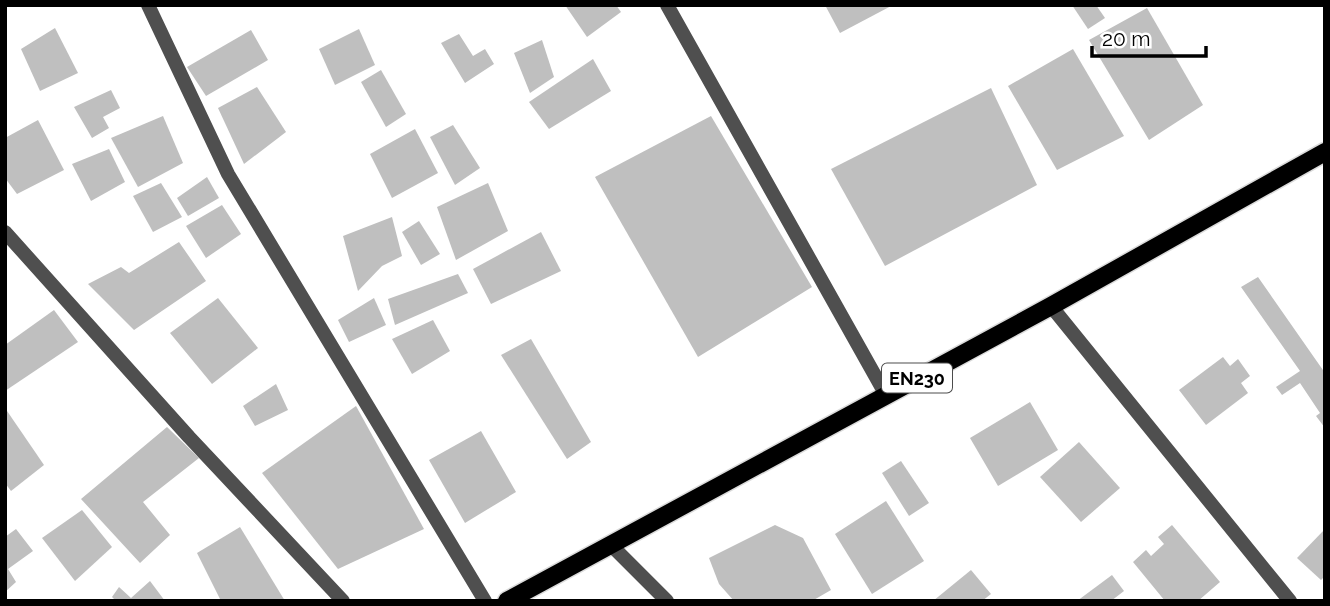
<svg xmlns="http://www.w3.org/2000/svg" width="1330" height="606" font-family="Raleway,sans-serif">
<rect width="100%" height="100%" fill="#fff"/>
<!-- building -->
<g fill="#bfbfbf">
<polygon points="565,5 616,5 621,12 587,37"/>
<polygon points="825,5 893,5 840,33"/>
<polygon points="1072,5 1096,5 1105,18 1088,29"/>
<polygon points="1147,8 1203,105 1149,140 1089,40"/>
<polygon points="55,28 78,73 40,91 21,49"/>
<polygon points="359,29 375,65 335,85 319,49"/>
<polygon points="251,30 268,60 206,96 187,67"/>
<polygon points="459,34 473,56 485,49 494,64 465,83 441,43"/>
<polygon points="542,40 554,77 530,93 514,53"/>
<polygon points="1073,49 1124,136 1057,170 1008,86"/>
<polygon points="593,59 611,91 549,129 529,102"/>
<polygon points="381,70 406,114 386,127 361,82"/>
<polygon points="257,87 286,132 244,164 218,108"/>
<polygon points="991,88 1037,185 885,266 831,169"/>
<polygon points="111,90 120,108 103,117 109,128 92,138 74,107"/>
<polygon points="163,116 183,163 138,187 111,138"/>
<polygon points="711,116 812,287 698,357 595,177"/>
<polygon points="38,120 64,170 17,194 5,178 5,138"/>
<polygon points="453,125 480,168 455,185 430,137"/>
<polygon points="415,129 438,173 392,198 370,154"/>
<polygon points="109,149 125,182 91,201 72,164"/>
<polygon points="207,177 219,198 188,216 177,198"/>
<polygon points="161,183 182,217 153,232 133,196"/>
<polygon points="488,183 508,231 456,260 437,207"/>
<polygon points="222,205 241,234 206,258 186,226"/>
<polygon points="392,217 402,256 382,266 358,291 343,236"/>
<polygon points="419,221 440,254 421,265 402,232"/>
<polygon points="541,232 561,271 491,304 473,269"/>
<polygon points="179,242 206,281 134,330 88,284 121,267 129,273"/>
<polygon points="458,274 468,293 395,325 388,299"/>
<polygon points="1258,277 1325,373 1325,428 1316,416 1320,413 1300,383 1282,395 1276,387 1300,371 1241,287"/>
<polygon points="218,298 258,348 212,384 170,333"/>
<polygon points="374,298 386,325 349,342 338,320"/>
<polygon points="54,310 78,342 5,391 5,345"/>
<polygon points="433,320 450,351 412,374 392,339"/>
<polygon points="531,339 591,442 567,459 501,355"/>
<polygon points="1223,357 1230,366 1238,359 1250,376 1241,383 1248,393 1206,425 1179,390"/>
<polygon points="276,384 288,410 255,426 243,406"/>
<polygon points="1030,402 1058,450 998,486 970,438"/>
<polygon points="356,406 424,529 338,569 262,473"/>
<polygon points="5,408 44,465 11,491 5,483"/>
<polygon points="167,427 199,458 143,502 170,535 140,563 81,499"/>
<polygon points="481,431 516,492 465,523 429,460"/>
<polygon points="1079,442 1120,488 1081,522 1040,477"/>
<polygon points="901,461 929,503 909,516 882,473"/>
<polygon points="886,501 924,561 872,594 835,534"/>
<polygon points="82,510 112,547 75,581 42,538"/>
<polygon points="775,525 803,538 831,590 812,601 734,601 719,584 709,558"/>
<polygon points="1172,525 1220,582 1198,601 1165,601 1133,562 1146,550 1151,556 1164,544 1158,537"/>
<polygon points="240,527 285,601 221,601 197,553"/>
<polygon points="16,529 33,551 8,569 16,582 5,592 5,537"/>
<polygon points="1325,529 1325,576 1321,580 1297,558"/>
<polygon points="971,570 991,594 982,601 933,601"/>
<polygon points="1112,575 1124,591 1111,601 1077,601"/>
<polygon points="150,581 165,601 116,601 112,597 119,587 131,598"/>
</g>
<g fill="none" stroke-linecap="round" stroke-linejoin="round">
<!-- primary casing -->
<g stroke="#dbdbdb" stroke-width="21">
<polyline id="primary" points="507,601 1051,306 1325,152"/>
</g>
<!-- street -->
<g stroke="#4f4f4f" stroke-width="14">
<polyline points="148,5 228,174 485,601"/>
<polyline points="667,5 886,395"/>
<polyline points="5,232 189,437 343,601"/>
<polyline points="1051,306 1290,601"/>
<polyline points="610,544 667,601"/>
</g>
<!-- primary -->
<use href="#primary" stroke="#000" stroke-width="18"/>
</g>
<g text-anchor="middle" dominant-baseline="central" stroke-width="5" stroke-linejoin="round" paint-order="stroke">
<!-- shield labels -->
<rect fill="#fff" stroke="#4c4c4c" stroke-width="2" x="882" y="363.5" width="70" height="29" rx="5"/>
<g font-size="18" font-weight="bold" fill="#000">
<text x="917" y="378">EN230</text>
</g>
</g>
<!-- border -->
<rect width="1330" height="606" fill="none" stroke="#000000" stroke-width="14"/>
<!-- scale -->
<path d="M1092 46v10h114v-10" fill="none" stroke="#000000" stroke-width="3.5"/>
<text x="1102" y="46" font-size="21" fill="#000000" stroke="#ffffff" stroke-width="5" paint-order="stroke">20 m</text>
</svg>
